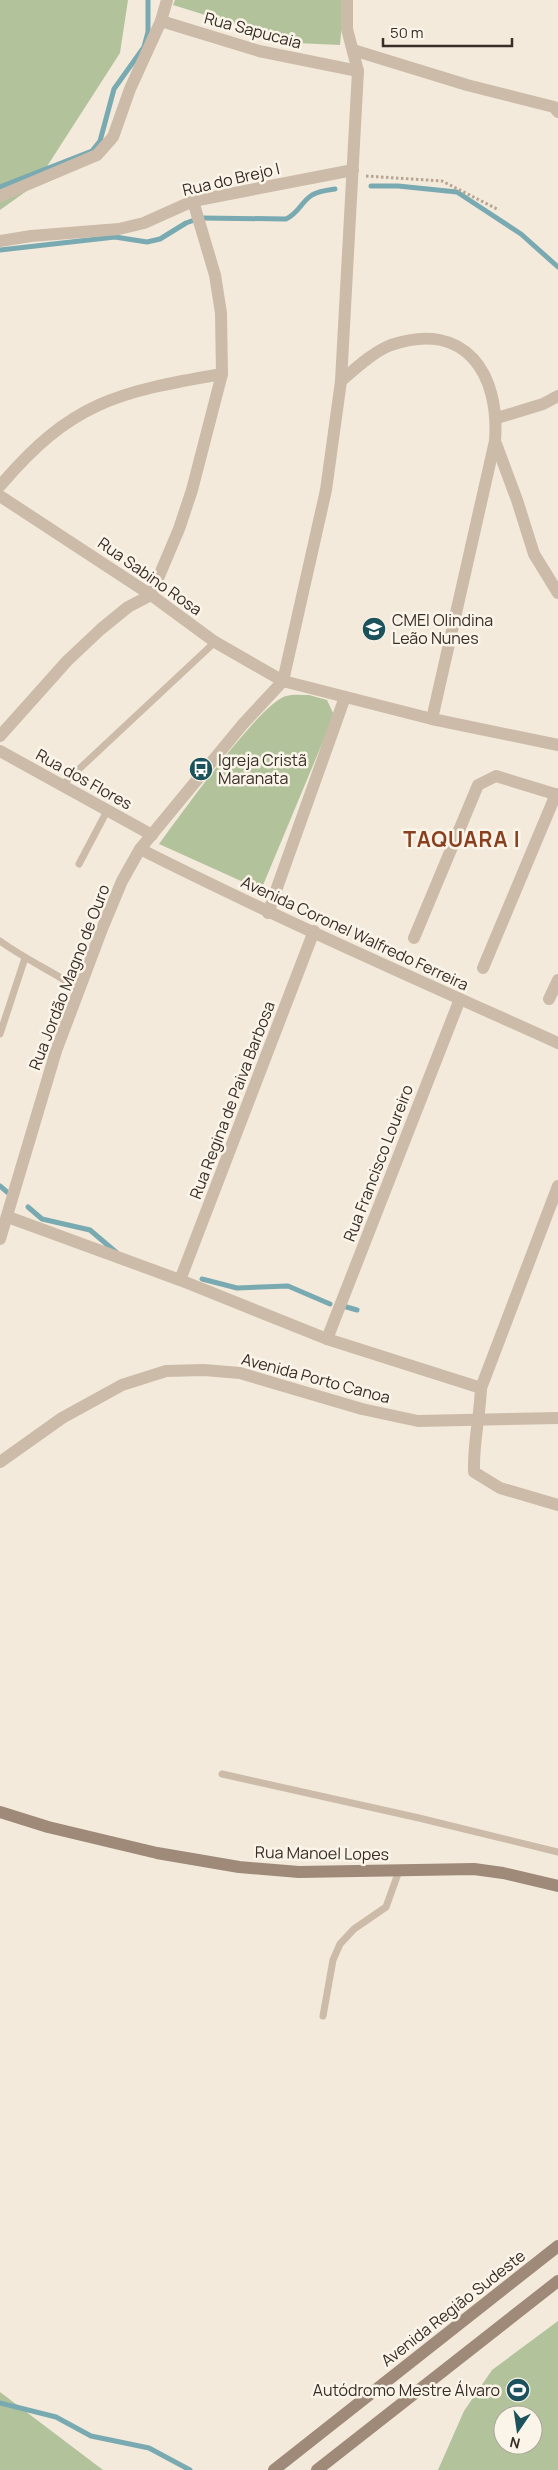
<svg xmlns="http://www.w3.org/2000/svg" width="558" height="2470" font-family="Manrope,sans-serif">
<rect width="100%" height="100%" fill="#f3eadc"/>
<!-- green -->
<g fill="#b2c39c" fill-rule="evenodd">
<polygon points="0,0 128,0 120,53 35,185 0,210"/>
<polygon points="175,0 344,0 340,45 295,43 173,5"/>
<path d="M309,695L327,700L334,715L261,890L159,844C179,817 260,703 286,696C293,694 302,695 309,695Z"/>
<path d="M558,2321V2470H438L464,2411L492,2370ZM503,2415H533V2445H503Z"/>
<polygon points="0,2392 103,2470 0,2470"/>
</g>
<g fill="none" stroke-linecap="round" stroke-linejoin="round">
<!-- stream -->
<g stroke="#7aaab1" stroke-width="5">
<polyline points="371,186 398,186 457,192 521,234 558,267"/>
<polyline points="0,187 92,151 100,141 114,89 144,47 148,32 148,0"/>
<path d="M201,218L286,219C299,213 301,202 312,195C319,191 328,190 335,189"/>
<polyline points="0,250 115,237 147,242 160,239 186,223 197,219"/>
<polyline points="0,1186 7,1192"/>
<polyline points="28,1207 42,1219 90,1230 117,1253"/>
<polyline points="202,1279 237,1288 288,1286 330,1304"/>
<polyline points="343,1306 357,1310"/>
<polyline points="0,2403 56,2417 91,2436 149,2448 190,2470"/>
</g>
<!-- path -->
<polyline stroke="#b7a592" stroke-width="3" stroke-dasharray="2.5 2.5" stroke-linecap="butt" points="366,176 442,181 499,210"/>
<!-- lane -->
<g stroke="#ccbba8" stroke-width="7">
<polyline points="62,785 215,642"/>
<polyline points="79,864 107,811"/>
<path d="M0,941C25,959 53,972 79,989"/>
<polyline points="0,1034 25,958"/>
<polyline points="222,1774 419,1818 558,1852"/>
<polyline points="323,2016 333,1960 340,1944 354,1929 386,1907 399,1871"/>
</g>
<!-- street -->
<g stroke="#ccbba8" stroke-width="12">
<polyline points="161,21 259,51 358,71"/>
<polyline points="353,50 467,85 554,107 558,112"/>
<polyline points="0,196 97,155 113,137 130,89 161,21 167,0"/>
<polyline points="0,241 31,236 119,229 144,223 193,201 353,170"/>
<path d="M341,381C356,368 373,352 391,345C466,320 500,374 495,441L432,719"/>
<polyline points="497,418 543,404 558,396"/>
<polyline points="495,441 517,500 534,554 558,593"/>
<path d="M0,486C71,402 117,392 222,374"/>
<polyline points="0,496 151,595 215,642 283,681 432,719 558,745"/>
<polyline points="0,736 67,661 101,629 128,607 151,595 179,529 192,490 222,374 221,313 215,275 193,201"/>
<polyline points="0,751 152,835"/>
<path d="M140,849C277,918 418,980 558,1043"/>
<polyline points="268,913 345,697"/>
<polyline points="414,938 478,785 496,776 558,795"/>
<polyline points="483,968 556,794"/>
<polyline points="549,999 558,980"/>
<path d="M558,1186L481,1388C480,1416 473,1443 474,1472L500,1488L558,1505"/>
<polyline points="8,1217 180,1280 327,1339 481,1388"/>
<polyline points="0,1239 56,1051 102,929 122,881 140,849 243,724 283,681 326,490 341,381 358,71 347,29 347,0"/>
<polyline points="180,1280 314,931"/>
<polyline points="327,1339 460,999"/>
<polyline points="0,1462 62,1418 122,1385 166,1371 204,1370 240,1373 362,1409 418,1421 558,1418"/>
</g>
<!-- secondary -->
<g stroke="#9f8a79" stroke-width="12">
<polyline points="0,1812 48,1827 157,1853 239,1867 299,1872 474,1869 503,1873 558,1886"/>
<polyline points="274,2470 558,2246"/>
<polyline points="317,2470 558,2281"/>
</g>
</g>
<!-- icons -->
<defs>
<g id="school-disc" transform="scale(1.25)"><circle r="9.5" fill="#1c525b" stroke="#faf4e9"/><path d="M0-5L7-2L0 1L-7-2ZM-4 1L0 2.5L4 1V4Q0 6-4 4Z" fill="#fff"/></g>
<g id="bus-disc" transform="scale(1.25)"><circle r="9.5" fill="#1c525b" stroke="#faf4e9"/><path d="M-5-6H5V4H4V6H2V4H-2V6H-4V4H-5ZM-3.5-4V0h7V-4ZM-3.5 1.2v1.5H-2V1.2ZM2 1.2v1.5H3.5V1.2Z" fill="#fff"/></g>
<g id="stadium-disc" transform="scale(1.25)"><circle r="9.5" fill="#1c525b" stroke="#faf4e9"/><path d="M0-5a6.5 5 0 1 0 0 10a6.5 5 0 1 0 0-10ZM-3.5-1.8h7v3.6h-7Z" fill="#fff"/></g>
</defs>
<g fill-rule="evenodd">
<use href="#school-disc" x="374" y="629"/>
<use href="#bus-disc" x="201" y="769"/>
<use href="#stadium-disc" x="518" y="2390"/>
</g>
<g text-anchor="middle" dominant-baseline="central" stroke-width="5" stroke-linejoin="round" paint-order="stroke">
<!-- street labels -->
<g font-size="16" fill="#382e28" stroke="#faf4e9">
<text transform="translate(253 30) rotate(15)">Rua Sapucaia</text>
<text transform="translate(231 179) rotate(-13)">Rua do Brejo I</text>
<text transform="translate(150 576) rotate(35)">Rua Sabino Rosa</text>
<text transform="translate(84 779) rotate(29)">Rua dos Flores</text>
<text transform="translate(355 933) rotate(25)">Avenida Coronel Walfredo Ferreira</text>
<text transform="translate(69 977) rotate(-69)">Rua Jordão Magno de Ouro</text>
<text transform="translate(232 1100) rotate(-69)">Rua Regina de Paiva Barbosa</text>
<text transform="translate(378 1163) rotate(-69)">Rua Francisco Loureiro</text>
<text transform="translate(316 1378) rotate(15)">Avenida Porto Canoa</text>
<text transform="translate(322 1853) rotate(1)">Rua Manoel Lopes</text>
<text transform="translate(453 2308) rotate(-38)">Avenida Região Sudeste</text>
</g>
<!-- poi labels -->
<g font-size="16" fill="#382e28" stroke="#faf4e9" text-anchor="start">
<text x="392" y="620">CMEI Olindina<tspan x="392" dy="18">Leão Nunes</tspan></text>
<text x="218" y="760">Igreja Cristã<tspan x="218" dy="18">Maranata</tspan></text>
<text x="500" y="2390" text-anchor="end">Autódromo Mestre Álvaro</text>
</g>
<!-- district labels -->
<g font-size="21" font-weight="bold" letter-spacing="1" fill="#8a401f" stroke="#faf4e9">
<text x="462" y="839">TAQUARA I</text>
</g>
</g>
<!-- north arrow -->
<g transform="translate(518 2430) rotate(193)"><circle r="24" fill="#faf4e9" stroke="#aca59c"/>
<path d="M0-4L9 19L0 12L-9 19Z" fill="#1c525b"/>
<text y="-8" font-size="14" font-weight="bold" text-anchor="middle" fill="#382e28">N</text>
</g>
<!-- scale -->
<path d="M383 38v8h129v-8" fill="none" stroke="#382e28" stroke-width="2.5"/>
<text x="390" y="38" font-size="15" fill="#382e28" stroke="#faf4e9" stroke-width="4" paint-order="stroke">50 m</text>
</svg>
